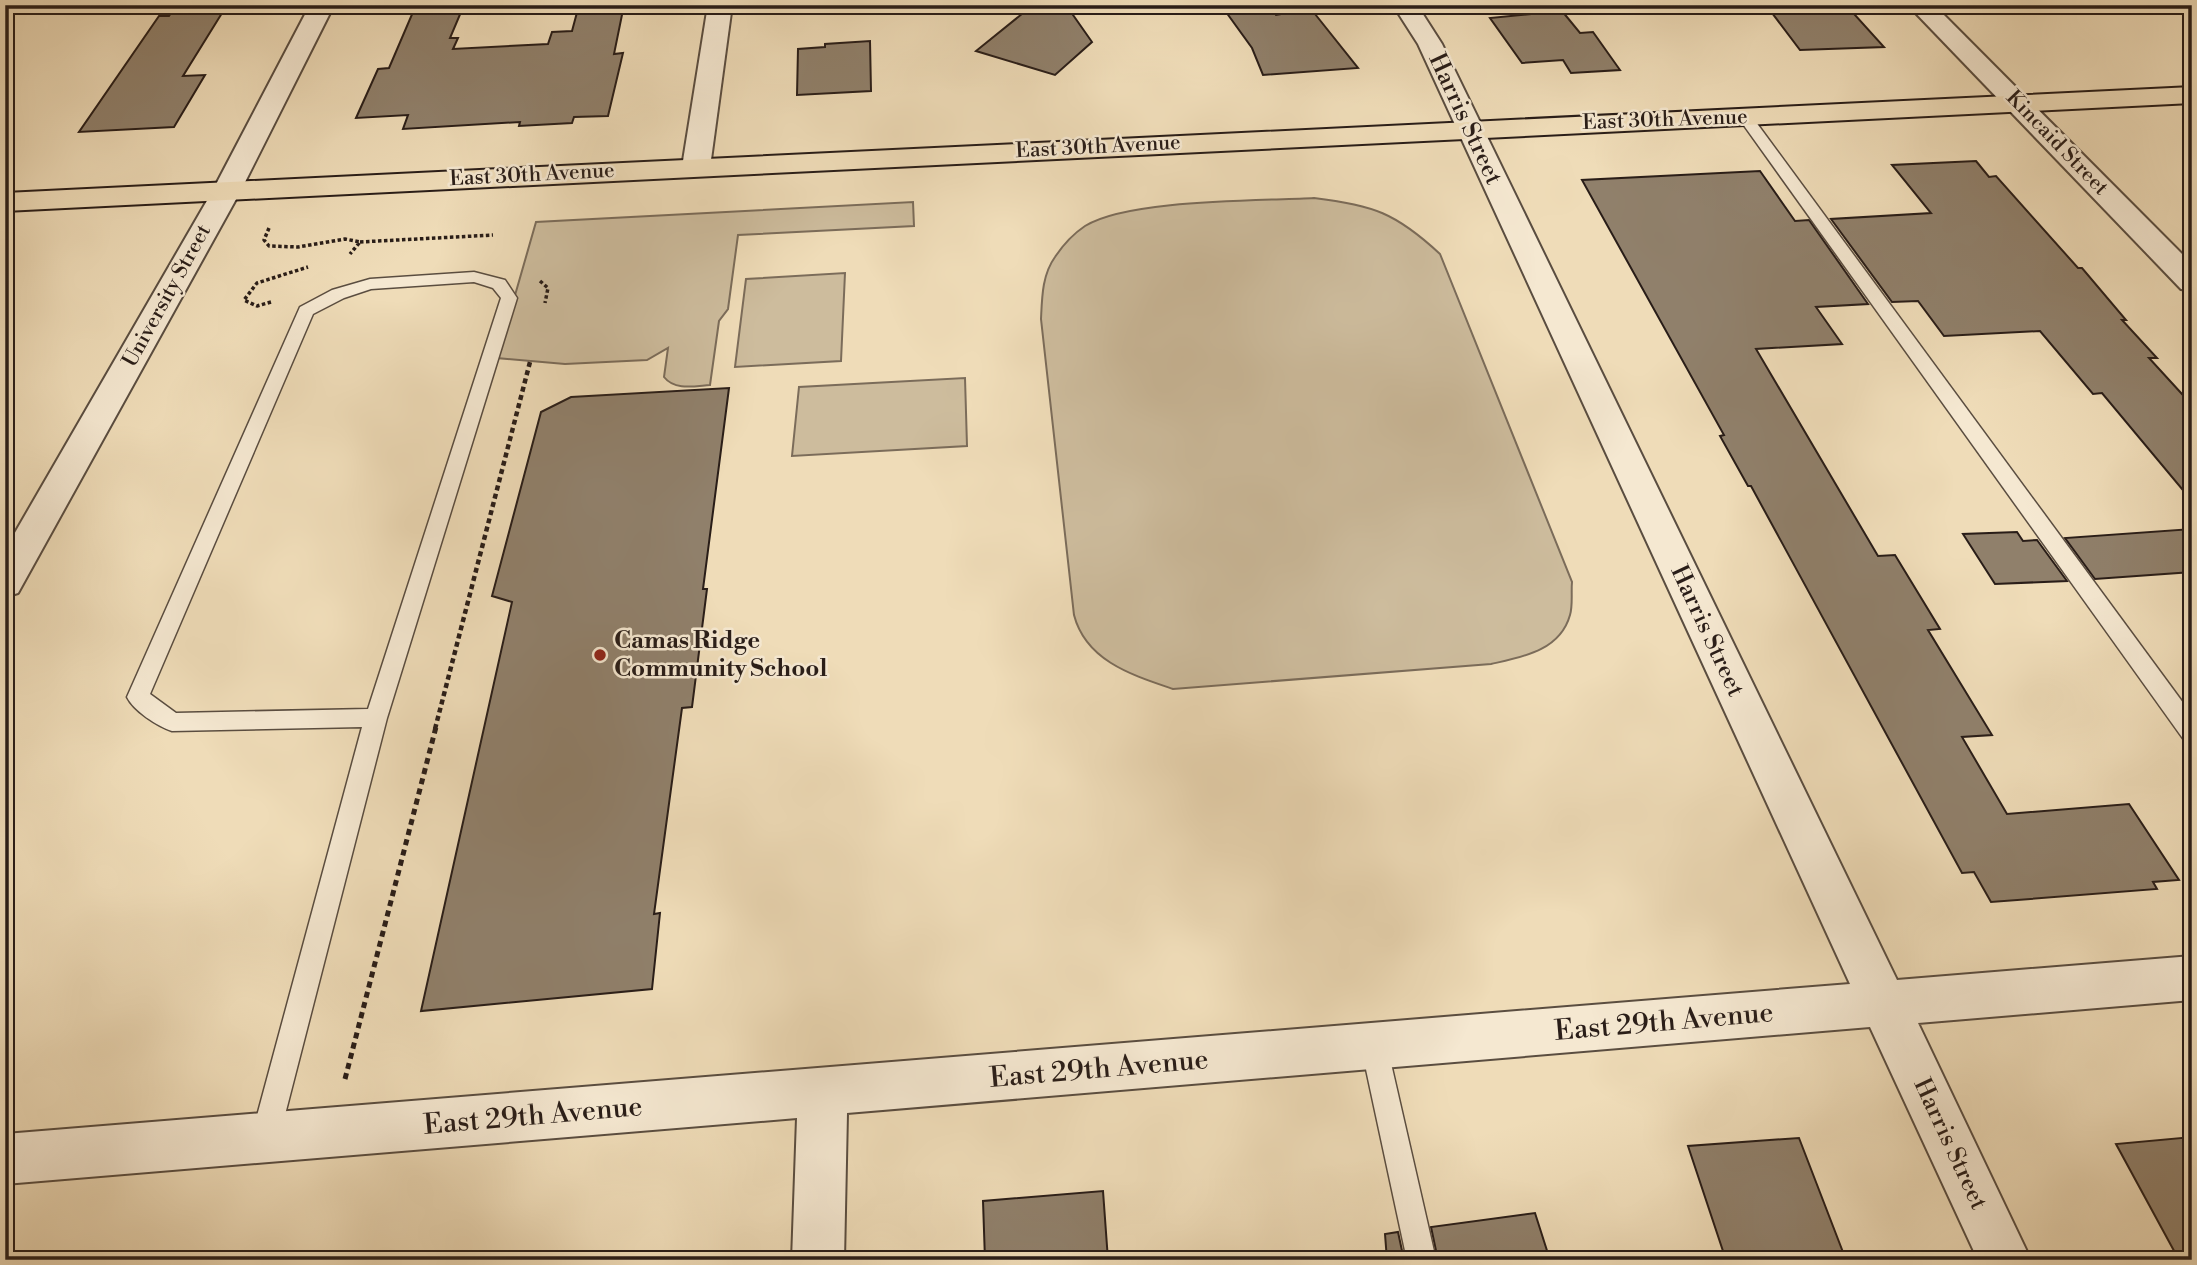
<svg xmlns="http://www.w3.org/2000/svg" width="2197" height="1265" font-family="'Libre Bodoni',serif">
<rect width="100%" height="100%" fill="#efdcb8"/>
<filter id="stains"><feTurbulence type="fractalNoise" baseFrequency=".00286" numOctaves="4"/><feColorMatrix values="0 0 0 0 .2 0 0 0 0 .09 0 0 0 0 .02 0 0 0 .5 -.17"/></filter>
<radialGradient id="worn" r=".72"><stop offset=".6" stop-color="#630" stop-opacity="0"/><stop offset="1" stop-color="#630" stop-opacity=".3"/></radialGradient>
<!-- green -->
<g fill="#cdbc9d" stroke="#7b6c5a" stroke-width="2">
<path d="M1314,198C1373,205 1396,213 1440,254L1572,582C1571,592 1573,605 1570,615C1560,651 1522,657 1491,664L1173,689C1132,675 1086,661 1074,615L1041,319C1042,298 1042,275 1055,257C1063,245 1073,234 1085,226C1128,199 1260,201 1314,198Z"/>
<path d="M913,202L914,226L738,235L728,309L719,321L710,385C695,386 675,391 664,377L668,348L647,360L565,364L497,358L536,222Z"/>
<polygon points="845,273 841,361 735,367 746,279"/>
<polygon points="965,378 967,446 792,456 799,387"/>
</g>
<!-- building -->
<g fill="#90806b" stroke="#291d18" stroke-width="2">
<polygon points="176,5 227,5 183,76 205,75 174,127 79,132 159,16 169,16"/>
<polygon points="416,5 464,5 450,38 458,38 453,49 548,44 552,32 572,31 579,5 624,5 614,54 623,53 608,116 574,117 572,123 519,126 520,122 403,129 408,115 356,118 378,69 389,68"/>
<polygon points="1033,5 1066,5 1092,42 1055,75 976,51"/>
<polygon points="1221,5 1268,5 1276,15 1311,9 1358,68 1263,75 1252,48"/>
<polygon points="1766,5 1846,5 1884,47 1800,50"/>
<polygon points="1562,11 1580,33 1593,32 1620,70 1571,73 1563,60 1522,63 1490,18"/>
<polygon points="870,41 871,91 797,95 798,49 825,47 825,44"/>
<polygon points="1976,161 1989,177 1996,176 2078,268 2082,268 2126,320 2122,320 2157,358 2149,358 2192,405 2192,501 2102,393 2093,394 2040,331 1944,336 1918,301 1892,302 1831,219 1931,213 1892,165"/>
<polygon points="1760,171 1795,221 1809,220 1868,304 1816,307 1842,344 1756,349 1878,556 1895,555 1940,629 1928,630 1992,735 1962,737 2007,814 2129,804 2179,880 2153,882 2157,889 1991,902 1974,872 1962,873 1751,486 1748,486 1720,436 1724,435 1582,180"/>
<polygon points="729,388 703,589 707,589 692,707 682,708 654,914 660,913 652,989 421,1011 512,602 492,596 541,412 571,397"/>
<polygon points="2192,529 2192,572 2095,579 2065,538"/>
<polygon points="2017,532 2023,541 2037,540 2067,581 1995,584 1963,534"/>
<polygon points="2192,1137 2192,1260 2179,1260 2116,1144"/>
<polygon points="1799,1138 1846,1260 1726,1260 1688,1146"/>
<polygon points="1103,1191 1108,1260 985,1260 983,1201"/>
<polygon points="1535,1213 1550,1260 1438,1260 1431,1227"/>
<polygon points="1398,1232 1404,1260 1387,1260 1385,1234"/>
</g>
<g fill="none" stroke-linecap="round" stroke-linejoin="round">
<!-- service casing -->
<g stroke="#5a4d40" stroke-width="3">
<g id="service">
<polygon points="1745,113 1750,114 2192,715 2192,742 2184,740 1740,120 1738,117 1740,114"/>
<path d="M474,272L505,280L517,298L387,718L279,1138L275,1148L265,1152L255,1148L251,1138L362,727L172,731C157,726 134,711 127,697L300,307L332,290L370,279ZM474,282L493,288L501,298L368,709L176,713L150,694L313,314L344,298L371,289Z"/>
<polygon points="1374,1033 1383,1037 1387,1046 1436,1260 1407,1260 1361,1046 1365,1037"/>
</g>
</g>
<!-- minor casing -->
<g stroke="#5a4d40" stroke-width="4">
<g id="minor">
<polygon points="310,5 334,5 240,192 18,593 5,597 5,550 212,192"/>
<polygon points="708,5 732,5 710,167 706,173 696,175 686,173 682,167"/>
<path d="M885,5H926L922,10C911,13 900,13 889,10Z"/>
<polygon points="1393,5 1417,5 1442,44 1897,980 2192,956 2192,1000 1918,1023 2031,1260 1978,1260 1870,1027 847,1113 844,1260 792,1260 797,1118 5,1184 5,1134 1850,984 1418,44"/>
<polygon points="1908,5 1934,5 2192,264 2192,291 2181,289"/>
</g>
</g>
<!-- primary casing -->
<g stroke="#291d18" stroke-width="4">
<polygon id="primary" points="2192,87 2192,103 5,211 5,193"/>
</g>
<!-- path-far2 -->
<g stroke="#291d18" stroke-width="3.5" stroke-dasharray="3.5 2.5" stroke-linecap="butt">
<polyline points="269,228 264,240 269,246 298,247 345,239 360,242 350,254"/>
<polyline points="360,242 493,235"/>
<polyline points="540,281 548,288 545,303"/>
<polyline points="271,302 257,306 244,300 257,283 308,267"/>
</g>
<!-- path-far1 -->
<polyline stroke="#291d18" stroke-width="4.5" stroke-dasharray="5 3.5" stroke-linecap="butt" points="435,729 530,362"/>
<!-- path -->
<polyline stroke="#291d18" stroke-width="5" stroke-dasharray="6 4.5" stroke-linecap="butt" points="345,1079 436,727"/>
<!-- service -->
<use href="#service" fill="#f5e8d1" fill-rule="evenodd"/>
<!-- minor -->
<use href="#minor" fill="#f5e8d1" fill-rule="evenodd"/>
<!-- primary -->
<use href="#primary" fill="#efdcb8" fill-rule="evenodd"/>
</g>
<!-- markers -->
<circle fill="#8f2418" stroke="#f5e8d1" stroke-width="2.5" cx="600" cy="655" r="7"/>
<g text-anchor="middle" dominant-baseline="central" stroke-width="5" stroke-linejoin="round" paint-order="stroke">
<!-- far-street labels -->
<g font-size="21" fill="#291d18" stroke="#f5e8d1">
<text transform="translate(1665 120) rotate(-2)">East 30th Avenue</text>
<text transform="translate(2057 143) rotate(46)">Kincaid Street</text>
<text transform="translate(1098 147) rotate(-3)">East 30th Avenue</text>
<text transform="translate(532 175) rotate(-3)">East 30th Avenue</text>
<text transform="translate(167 296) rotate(-61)">University Street</text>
</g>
<!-- street labels -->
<g font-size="24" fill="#291d18" stroke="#f5e8d1">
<text transform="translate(1465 119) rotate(65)">Harris Street</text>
<text transform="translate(1707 631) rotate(65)">Harris Street</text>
<text transform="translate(1950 1144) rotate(65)">Harris Street</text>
</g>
<!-- poi labels -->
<g font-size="24" font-weight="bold" fill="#291d18" stroke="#f5e8d1" text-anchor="start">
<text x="614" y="641">Camas Ridge<tspan x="614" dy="28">Community School</tspan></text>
</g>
<!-- near-street labels -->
<g font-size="28" fill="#291d18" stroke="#f5e8d1">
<text transform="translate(1664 1022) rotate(-5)">East 29th Avenue</text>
<text transform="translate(1099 1069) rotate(-5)">East 29th Avenue</text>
<text transform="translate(533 1116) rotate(-5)">East 29th Avenue</text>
</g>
</g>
<!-- margin -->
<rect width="2197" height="1265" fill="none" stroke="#efdcb8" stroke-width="28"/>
<rect x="7" y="7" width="2183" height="1251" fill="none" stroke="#291d18" stroke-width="3.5"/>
<rect x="14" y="14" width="2169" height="1237" fill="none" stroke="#291d18" stroke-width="2"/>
<rect width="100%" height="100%" filter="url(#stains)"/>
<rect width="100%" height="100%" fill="url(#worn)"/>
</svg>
